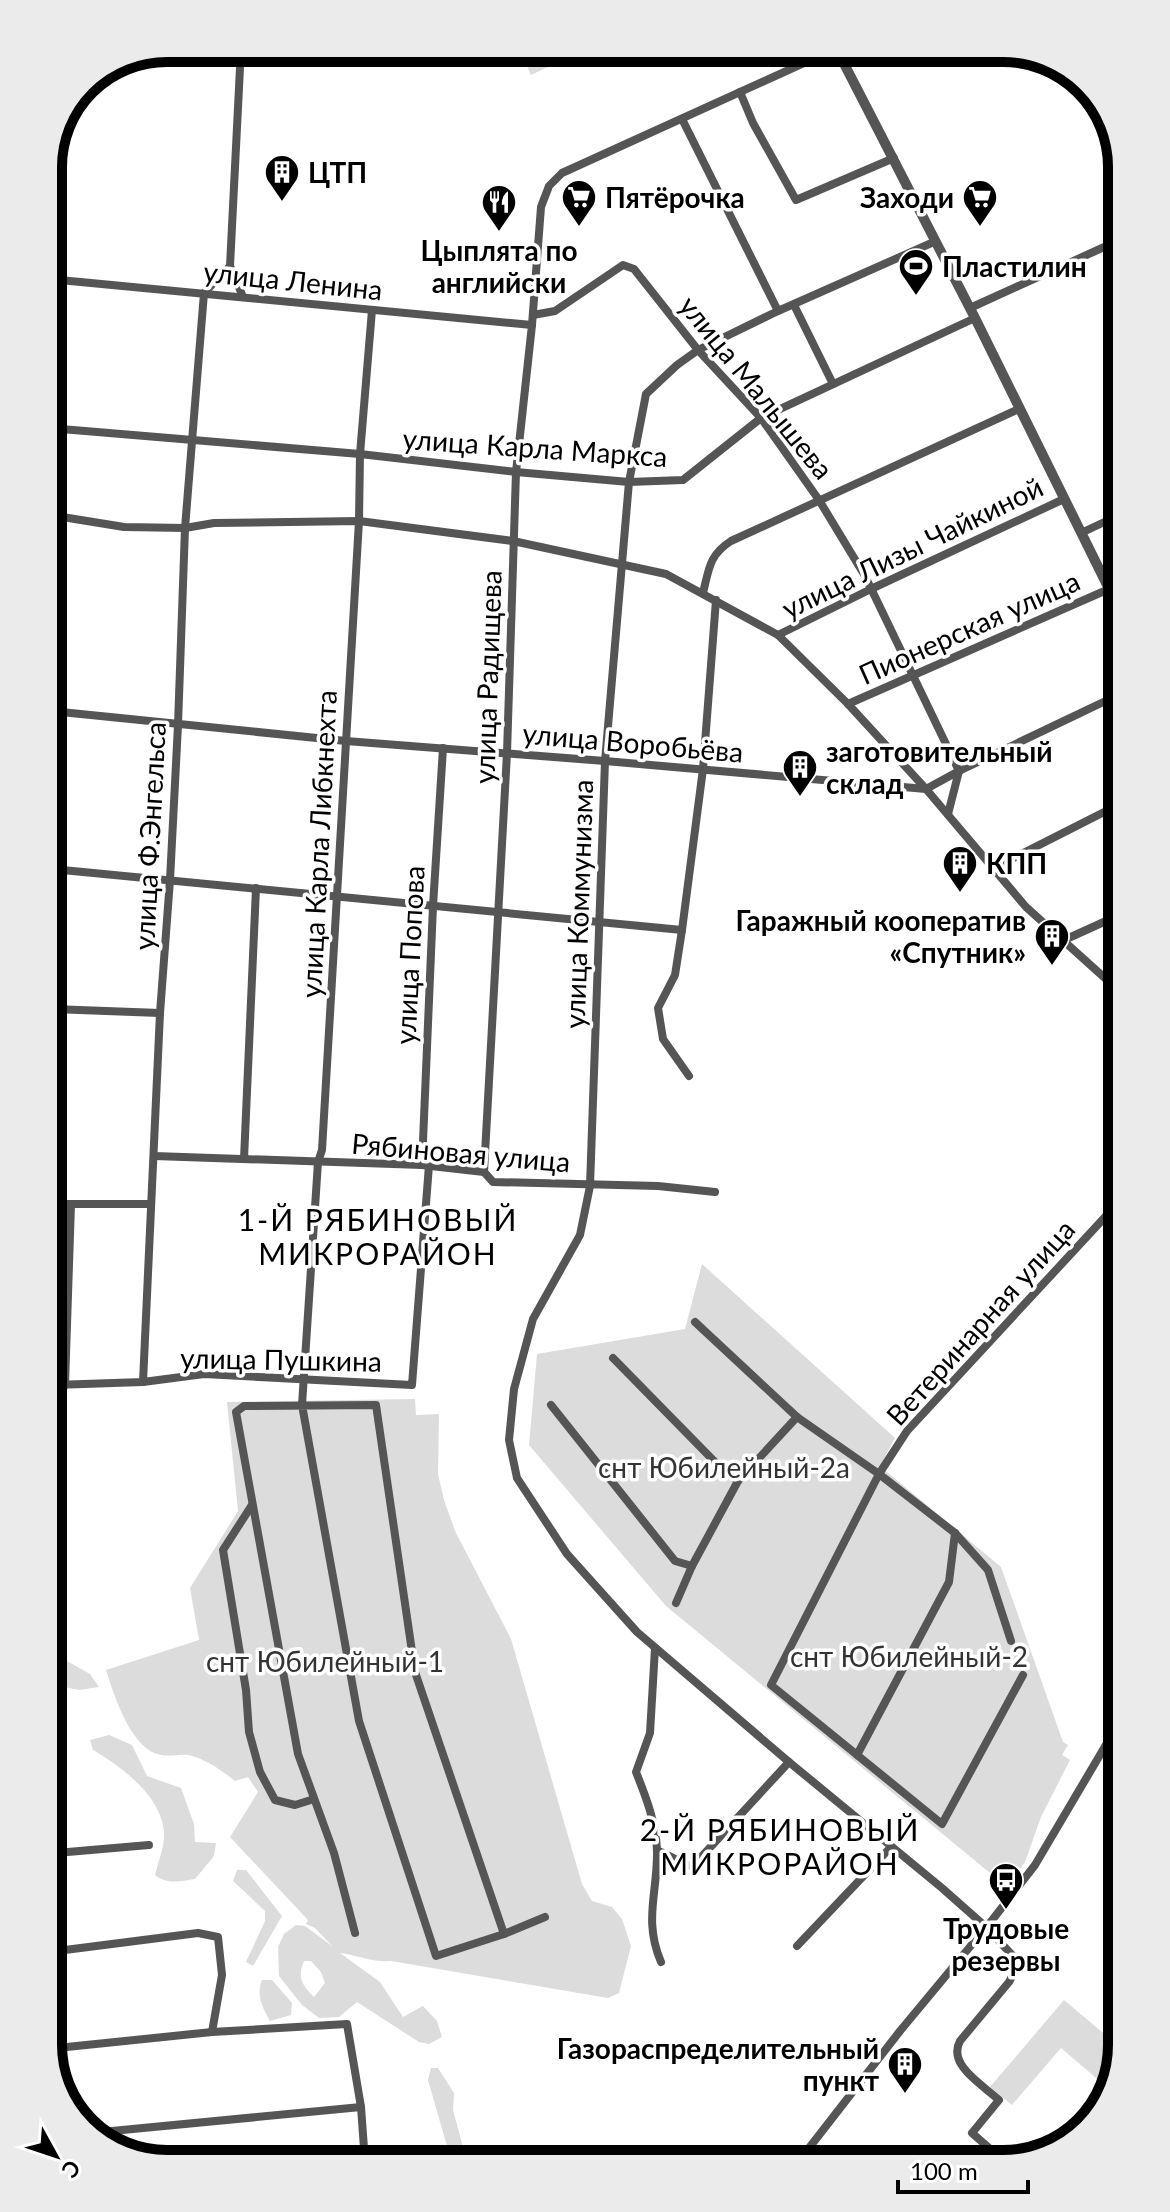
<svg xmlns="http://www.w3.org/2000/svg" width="1170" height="2212" font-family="Lato,sans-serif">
<rect width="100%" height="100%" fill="#fff"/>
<!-- green -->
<g fill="#dcdcdc" fill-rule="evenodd">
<polygon points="519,48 545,48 552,65 531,75"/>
<polygon points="702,1264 895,1438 880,1466 1001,1567 1063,1742 1068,1745 1062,1755 1070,1760 1041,1817 1025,1862 1007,1887 666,1606 529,1445 537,1354 685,1329"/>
<path d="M415,1399L416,1415L439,1414L438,1474L444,1500L455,1531L511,1639L582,1884L592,1901L612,1907L622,1919L631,1946L619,1993L608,1998L391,1961C374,1963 357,1955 340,1953L380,1982L403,2017L423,2006L437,2021L442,2037L429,2044L419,2042L357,2002L339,2017L319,2018L302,2005L279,1976L278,1947L284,1934L296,1925L305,1926L332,1946L315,1928L306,1924L308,1920L230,1837L258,1792L248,1777L235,1781C223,1772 208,1760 192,1756C183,1753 171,1757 161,1755C131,1750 114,1695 106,1670L199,1640L190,1588L238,1511L227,1402ZM304,1961H311L321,1972L325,1983L314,1997C302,1985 297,1978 304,1961Z"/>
<polygon points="65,1660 90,1674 99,1687 79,1690 55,1685 55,1661"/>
<path d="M109,1735L132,1745L147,1776L181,1788L194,1824L195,1842L216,1843L214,1856L195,1879C181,1881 167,1885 155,1875C158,1863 163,1850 164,1838C166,1799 122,1767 93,1750L90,1740Z"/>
<polygon points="237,1870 246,1870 282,1916 253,1966 246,1962 265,1921 265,1911 233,1881"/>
<path d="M262,1980H272L292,2003L291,2015L270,2021C262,2007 256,1995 262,1980Z"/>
<polygon points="1064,2000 1121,2048 1109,2089 1061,2048 1012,2105 990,2087"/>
<polygon points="431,2068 438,2068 454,2093 453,2110 466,2158 451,2160 428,2080"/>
</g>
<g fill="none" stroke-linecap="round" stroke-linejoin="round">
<!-- minor -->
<g stroke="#555" stroke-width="8">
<polyline points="241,48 230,266 243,297"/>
<polyline points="740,92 753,123 796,200 894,158"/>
<polyline points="682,119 778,311"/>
<path d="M936,241L778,311L698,350L677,365L646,394L629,482L605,761L590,1186L580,1235L533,1319L514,1389L509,1440L517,1478L567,1554L637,1632L789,1762L942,1888L986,1927L1013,1956L1016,1969L1009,1982L960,2041C947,2065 983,2085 999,2100L972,2133L997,2155"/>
<polyline points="49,279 532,325"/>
<polyline points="49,295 50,279"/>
<polyline points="794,305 833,384"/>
<polyline points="970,308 1113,243"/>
<polyline points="533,315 555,311 623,265 634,269 698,350 761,418 819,500 865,576 959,771 948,814"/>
<polyline points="49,428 360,454 516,472 629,482 683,480 761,418 975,318"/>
<polyline points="50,515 124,527 185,528 214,523 359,521 513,541 666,574 778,635 848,704 926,789 1026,907 1117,989"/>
<polyline points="1081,533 1115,517"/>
<path d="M703,593C709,569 709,555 731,541L1019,409"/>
<polyline points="778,635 871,589 1064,499"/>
<polyline points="848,704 1109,589"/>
<polyline points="51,711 346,741 605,761 926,789 959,771 1116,696"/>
<polyline points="52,869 682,930"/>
<polyline points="992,869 1116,806"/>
<polyline points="1062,941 1117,916"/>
<polyline points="52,1009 160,1013"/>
<polyline points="689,1076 663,1039 658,1008 675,975 682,930 703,769 716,600"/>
<polyline points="154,1156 422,1165 484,1172 493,1182 658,1186 715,1192"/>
<polyline points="244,1159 256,888"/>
<polyline points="422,1165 433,906 443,748"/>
<polyline points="484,1172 507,753 516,472 532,325 541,207 549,186 562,173 817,57 842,48"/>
<polyline points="53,1204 151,1204"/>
<polyline points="695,1322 797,1417 879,1474 955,1533 988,1570 1011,1641"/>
<polyline points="613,1358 715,1462 738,1481"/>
<polyline points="143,1382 160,1013 170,880 178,725 185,528 204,293 230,266"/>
<polyline points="54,1385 143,1382 204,1374 412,1385 429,1165"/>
<polyline points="65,1385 71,1204"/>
<polyline points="551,1405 675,1561 692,1566"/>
<polyline points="252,1505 223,1550 246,1690 249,1732 260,1772 275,1800 295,1805 314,1799"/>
<polyline points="676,1603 692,1566 738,1481 797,1417"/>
<path d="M655,1648L650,1733L636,1772C646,1797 656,1823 657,1850C658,1892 643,1920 661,1962"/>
<polyline points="1023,1675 942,1824 771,1685 879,1474 907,1431 1118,1203"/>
<polyline points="857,1755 949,1582 955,1533"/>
<polyline points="657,1850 692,1867 789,1762"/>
<polyline points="56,1853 149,1845"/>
<polyline points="355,1933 334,1853 298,1754 236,1412 244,1406 376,1405 415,1672 504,1934 436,1956 359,1721 302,1405 318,1162 322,1150 359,521 360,454 372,310"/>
<polyline points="504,1934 545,1917"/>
<polyline points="797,1946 891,1847"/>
<polyline points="57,1951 198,1933 218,1937 222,1975 212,2032"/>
<polyline points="57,2048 212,2032 347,2024 361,2107 365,2162"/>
<polyline points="91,2133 361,2107"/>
<polyline points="802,2157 900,2031 993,1919 1035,1865 1120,1721"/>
</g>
<!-- tertiary -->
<polyline stroke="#555" stroke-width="10" points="836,48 975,318 1115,601"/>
</g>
<!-- icons -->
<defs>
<g id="building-pin" transform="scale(1.8)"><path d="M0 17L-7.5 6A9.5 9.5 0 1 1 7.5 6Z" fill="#000" stroke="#fff"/><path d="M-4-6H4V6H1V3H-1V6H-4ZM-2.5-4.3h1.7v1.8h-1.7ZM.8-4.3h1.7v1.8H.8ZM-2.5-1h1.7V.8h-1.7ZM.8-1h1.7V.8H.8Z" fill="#fff"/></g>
<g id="supermarket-pin" transform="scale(1.8)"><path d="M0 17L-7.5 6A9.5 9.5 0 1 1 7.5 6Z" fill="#000" stroke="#fff"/><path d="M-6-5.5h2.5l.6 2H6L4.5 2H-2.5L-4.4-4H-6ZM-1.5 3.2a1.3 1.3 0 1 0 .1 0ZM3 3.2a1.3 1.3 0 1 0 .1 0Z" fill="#fff"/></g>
<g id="restaurant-pin" transform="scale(1.8)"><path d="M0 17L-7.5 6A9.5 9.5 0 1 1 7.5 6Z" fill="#000" stroke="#fff"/><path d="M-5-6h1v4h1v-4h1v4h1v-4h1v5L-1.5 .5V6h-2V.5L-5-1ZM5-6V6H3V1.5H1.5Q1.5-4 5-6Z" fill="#fff"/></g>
<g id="stadium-pin" transform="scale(1.8)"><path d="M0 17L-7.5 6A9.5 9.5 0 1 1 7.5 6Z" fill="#000" stroke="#fff"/><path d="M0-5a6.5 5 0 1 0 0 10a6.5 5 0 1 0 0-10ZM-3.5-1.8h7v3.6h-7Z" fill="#fff"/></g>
<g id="bus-pin" transform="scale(1.8)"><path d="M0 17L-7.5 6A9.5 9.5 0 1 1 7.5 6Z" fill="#000" stroke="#fff"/><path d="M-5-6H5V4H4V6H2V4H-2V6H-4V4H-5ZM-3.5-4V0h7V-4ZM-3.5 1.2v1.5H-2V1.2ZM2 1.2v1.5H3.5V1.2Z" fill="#fff"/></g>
</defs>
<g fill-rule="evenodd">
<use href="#building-pin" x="282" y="172"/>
<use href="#supermarket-pin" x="579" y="197"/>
<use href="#supermarket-pin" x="980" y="197"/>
<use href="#restaurant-pin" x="499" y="202"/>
<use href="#stadium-pin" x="916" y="266"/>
<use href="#building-pin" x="800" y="767"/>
<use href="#building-pin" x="960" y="863"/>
<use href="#building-pin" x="1052" y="936"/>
<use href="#bus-pin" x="1006" y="1880"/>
<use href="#building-pin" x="905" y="2064"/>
</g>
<g text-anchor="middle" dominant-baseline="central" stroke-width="7" stroke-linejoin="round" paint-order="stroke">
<!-- poi labels -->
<g font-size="28" font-weight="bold" fill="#000" stroke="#fff" text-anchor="start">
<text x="308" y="172">ЦТП</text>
<text x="605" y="197">Пятёрочка</text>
<text x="954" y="197" text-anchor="end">Заходи</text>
<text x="499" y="250" text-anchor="middle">Цыплята по<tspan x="499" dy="32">английски</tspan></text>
<text x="942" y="266">Пластилин</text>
<text x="826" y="751">заготовительный<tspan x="826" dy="32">склад</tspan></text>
<text x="986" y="863">КПП</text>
<text x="1026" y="920" text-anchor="end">Гаражный кооператив<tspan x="1026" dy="32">«Спутник»</tspan></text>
<text x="1006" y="1928" text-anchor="middle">Трудовые<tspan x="1006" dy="32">резервы</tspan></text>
<text x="879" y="2048" text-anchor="end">Газораспределительный<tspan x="879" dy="32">пункт</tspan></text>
</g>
<!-- street labels -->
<g font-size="28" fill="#000" stroke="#fff">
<text transform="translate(293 280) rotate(6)">улица Ленина</text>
<text transform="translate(757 387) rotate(51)">улица Малышева</text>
<text transform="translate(535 447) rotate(4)">улица Карла Маркса</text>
<text transform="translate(912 547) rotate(-26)">улица Лизы Чайкиной</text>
<text transform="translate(969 627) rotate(-24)">Пионерская улица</text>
<text transform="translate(487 677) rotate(-88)">улица Радищева</text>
<text transform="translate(633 742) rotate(5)">улица Воробьёва</text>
<text transform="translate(149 836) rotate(-87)">улица Ф.Энгельса</text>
<text transform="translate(318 844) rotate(-87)">улица Карла Либкнехта</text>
<text transform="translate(578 904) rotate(-88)">улица Коммунизма</text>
<text transform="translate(409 955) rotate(-87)">улица Попова</text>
<text transform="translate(461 1152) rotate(5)">Рябиновая улица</text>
<text transform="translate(980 1322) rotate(-48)">Ветеринарная улица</text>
<text transform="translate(281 1359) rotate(1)">улица Пушкина</text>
</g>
<!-- park labels -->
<g font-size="28" fill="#333" stroke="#fff">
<text x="724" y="1467">снт Юбилейный-2а</text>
<text x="909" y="1656">снт Юбилейный-2</text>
<text x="325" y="1661">снт Юбилейный-1</text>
</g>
<!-- neighbourhood labels -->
<g font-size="30" letter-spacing="2" fill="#000" stroke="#fff">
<text x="378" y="1219">1-Й РЯБИНОВЫЙ<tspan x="378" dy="34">МИКРОРАЙОН</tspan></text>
<text x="780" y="1829">2-Й РЯБИНОВЫЙ<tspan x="780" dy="34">МИКРОРАЙОН</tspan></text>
</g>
</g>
<!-- crop -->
<path d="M0 0H1170V2212H0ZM167 62H1003A105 105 0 0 1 1108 167V2045A105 105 0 0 1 1003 2150H167A105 105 0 0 1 62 2045V167A105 105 0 0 1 167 62Z" fill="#ebebeb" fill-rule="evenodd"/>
<path fill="none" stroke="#000" stroke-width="10" d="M167 62H1003A105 105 0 0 1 1108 167V2045A105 105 0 0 1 1003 2150H167A105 105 0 0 1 62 2045V167A105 105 0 0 1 167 62Z"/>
<!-- north arrow -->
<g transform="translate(56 2156) rotate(130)" stroke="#ffffff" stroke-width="6" paint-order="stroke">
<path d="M0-6L14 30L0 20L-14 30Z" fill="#000000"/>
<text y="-12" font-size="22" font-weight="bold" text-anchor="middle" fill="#000000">С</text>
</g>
<!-- scale -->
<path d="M898 2180v12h130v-12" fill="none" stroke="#000000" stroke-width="4"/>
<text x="910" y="2180" font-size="24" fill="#000000" stroke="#ffffff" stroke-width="6" paint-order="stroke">100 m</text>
</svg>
